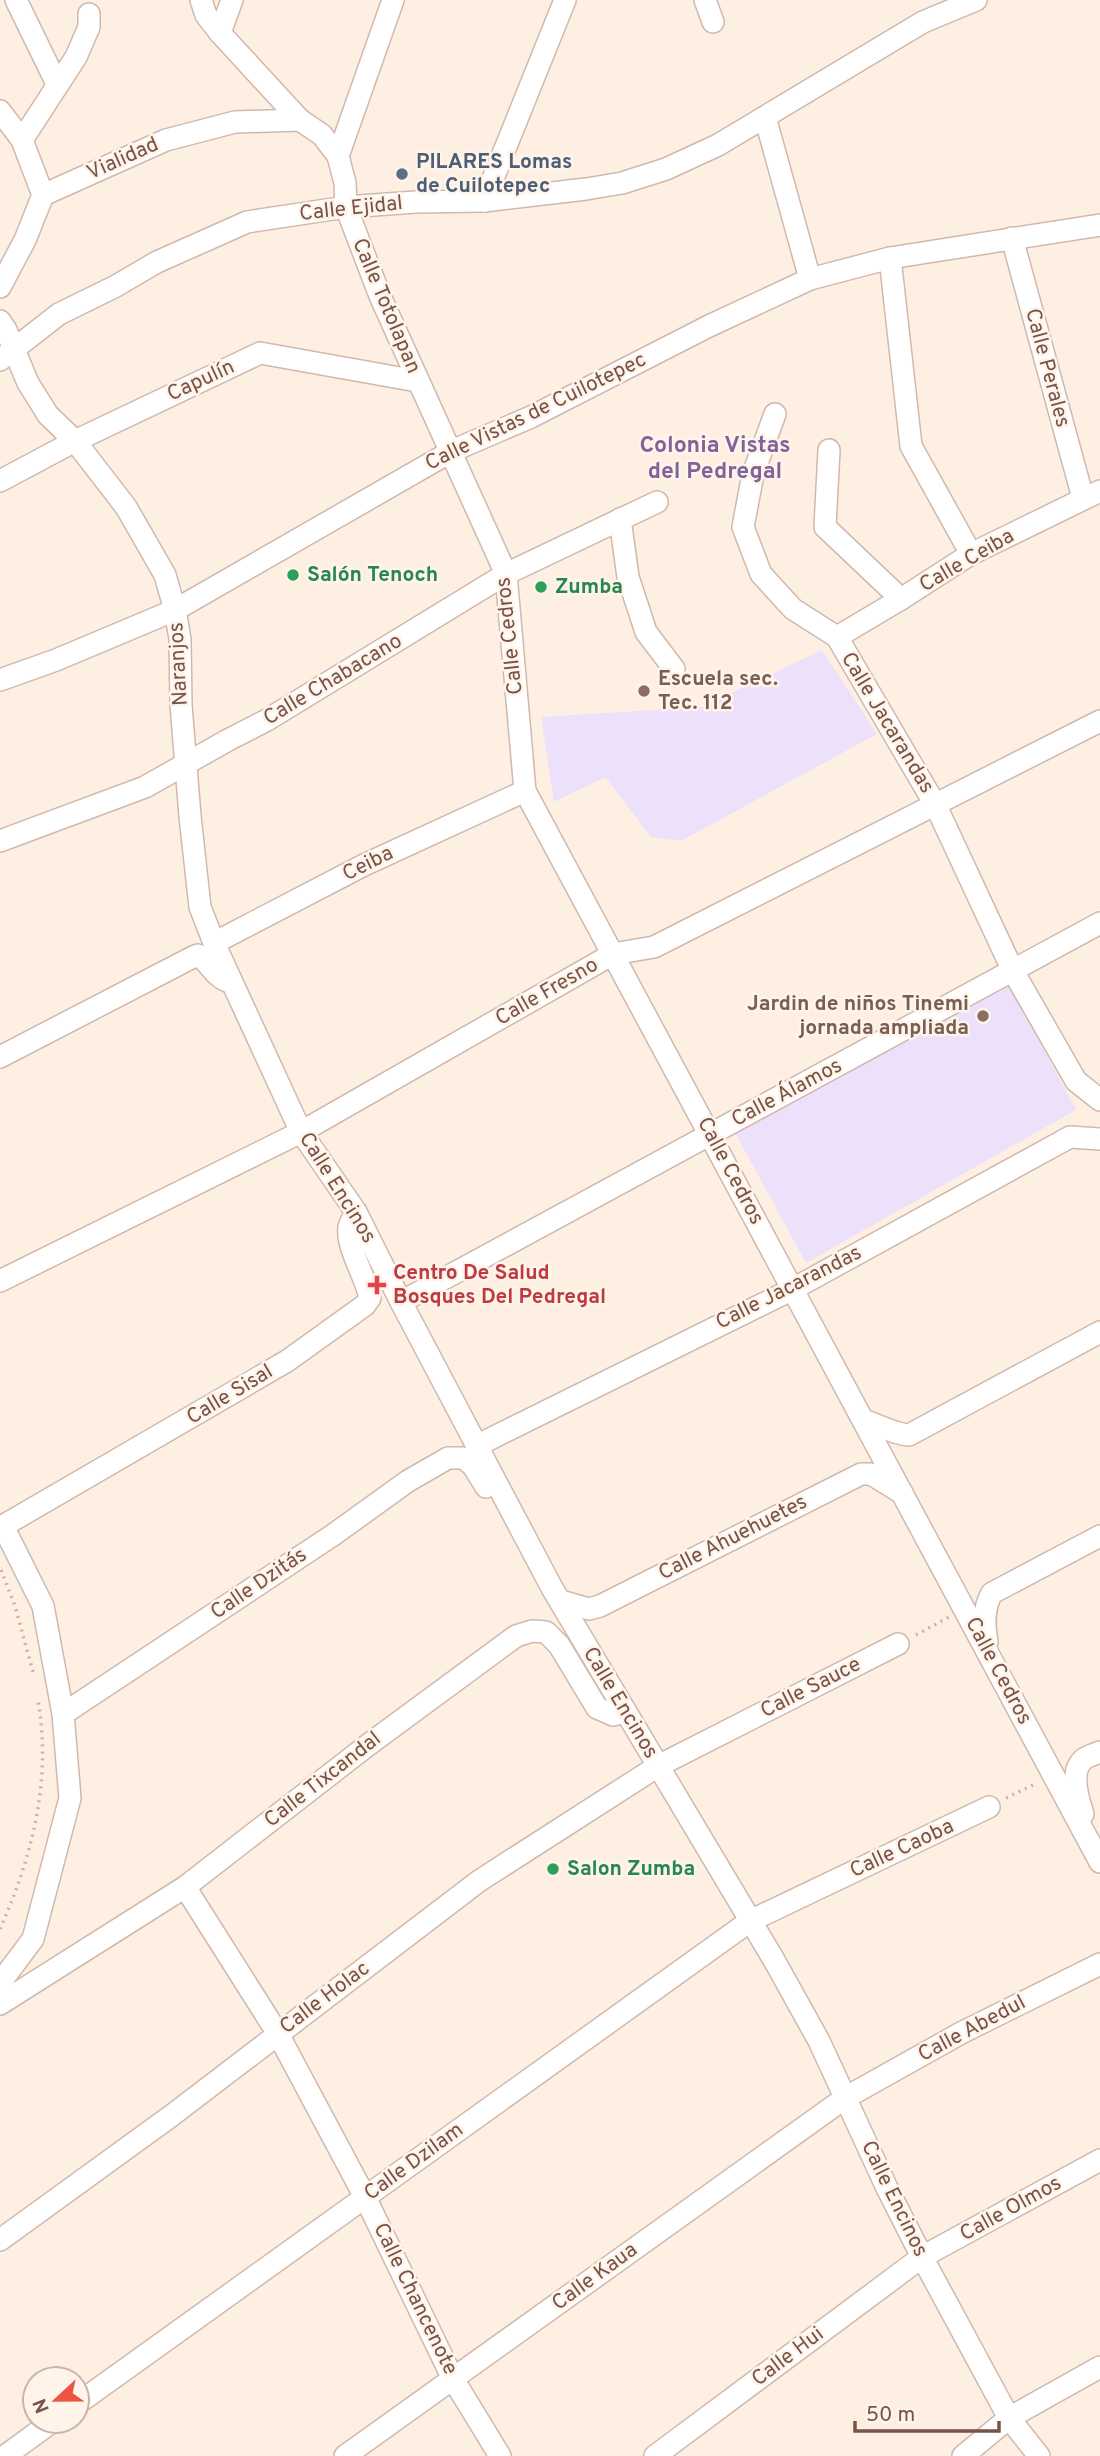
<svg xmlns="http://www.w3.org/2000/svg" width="1100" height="2456" font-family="Overpass,sans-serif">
<rect width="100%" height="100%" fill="#fdf0e3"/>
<!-- education -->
<g fill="#ede0fa">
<polygon points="822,650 877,734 681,841 651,837 605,777 554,802 541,717 702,707"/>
<polygon points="1010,985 1076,1110 806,1263 734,1131"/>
</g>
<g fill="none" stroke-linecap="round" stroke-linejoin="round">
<!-- minor casing -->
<g stroke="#d1b8ac" stroke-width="24">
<g id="minor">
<polyline points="16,0 57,84"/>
<polyline points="201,0 206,15 220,33 300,120 322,135 338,156 345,183 346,207 380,296 506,574 525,791 1100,1862"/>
<polyline points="705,0 713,22"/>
<polyline points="220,33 232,0"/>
<polyline points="0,111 22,140 43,195"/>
<polyline points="765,117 810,279"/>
<polyline points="22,140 76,57 89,27 89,14"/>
<polyline points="338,156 393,0"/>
<polyline points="43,195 166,140 235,122 300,120"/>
<polyline points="484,201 565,0"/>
<polyline points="1012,238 1083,498"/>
<polyline points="890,258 911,446 971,554"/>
<polyline points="0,287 25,240 43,195"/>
<polyline points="0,321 6,330 28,383 48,415 75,441 126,507 165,575 175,610 180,639 181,705 190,816 200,907 214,943 301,1132 356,1212 401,1302 552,1588 774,1960 819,2041 887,2188 922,2257 1009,2418 1039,2456"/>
<polyline points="0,360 59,314 116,286 157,262 247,222 346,207 416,202 484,201 586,189 622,183 666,169 718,145 923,22 976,0"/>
<polyline points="775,414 753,474 743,527 761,574 793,609 837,637 936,806 1013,971 1076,1081 1100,1100"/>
<polyline points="829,450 825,527 901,599"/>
<polyline points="0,481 75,441 260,353 417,381"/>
<polyline points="620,519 628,577 646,632 674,669"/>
<polyline points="837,637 901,599 971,554 1100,491"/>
<polyline points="0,680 56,660 175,610 452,451 531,417 709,326 810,279 890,258 1100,225"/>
<polyline points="0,841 145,787 228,740 267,720 506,574 657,502"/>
<polyline points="214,943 364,865 525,791"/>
<path d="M0,1057L193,957L198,955C209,962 214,976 227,981"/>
<polyline points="0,1281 301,1132 613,954 654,947 1100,721"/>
<polyline points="401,1302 1100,923"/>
<path d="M863,1420C879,1425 893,1434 909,1435L1100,1332"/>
<polyline points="478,1445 793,1289 1070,1137 1100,1139"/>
<polyline points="561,1601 589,1609 600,1606 861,1474 871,1474 902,1493"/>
<path d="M987,1642C984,1625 983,1608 992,1593L1100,1536"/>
<polyline points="63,1714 333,1535 408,1481 448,1458 464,1458 473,1466 486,1487"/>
<path d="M1083,1814C1078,1799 1069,1771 1084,1759C1088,1756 1095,1754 1100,1752"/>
<polyline points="185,1887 278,2034 365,2197 453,2379 500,2456"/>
<path d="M0,1983L33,1939L70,1798L63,1714L43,1606L3,1526L287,1361L365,1305L370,1298C366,1277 346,1247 349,1227C350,1222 354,1217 356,1212"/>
<polyline points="0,2004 185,1887 368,1745 516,1636 532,1631 546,1632 559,1645 597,1708 613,1715 625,1712"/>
<polyline points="0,2240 171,2116 479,1881 658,1766 898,1644"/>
<polyline points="77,2404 750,1921 989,1807"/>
<polyline points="5,2456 53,2421"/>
<polyline points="345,2456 845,2098 961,2033 1100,1964"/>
<polyline points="655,2456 922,2257 1100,2160"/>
<polyline points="963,2456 1009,2418 1100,2367"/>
</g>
</g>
<!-- path -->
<g stroke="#d9ad9c" stroke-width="3.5" stroke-dasharray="2 5" stroke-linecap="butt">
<polyline points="1,1570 15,1606 33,1672"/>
<polyline points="916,1635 949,1617"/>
<polyline points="1006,1798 1037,1783"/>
<path d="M0,1929C32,1857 52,1780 38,1701"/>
</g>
<!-- minor -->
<use href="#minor" stroke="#fff" stroke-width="21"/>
</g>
<!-- markers -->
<circle fill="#5c6f8a" stroke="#fff4ea" stroke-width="2.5" cx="402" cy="174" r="7"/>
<g fill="#2e9e5b" stroke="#fff4ea" stroke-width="2.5">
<circle cx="293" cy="575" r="7"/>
<circle cx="541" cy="587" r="7"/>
<circle cx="553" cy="1869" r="7"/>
</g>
<g fill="#8d6e63" stroke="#fff4ea" stroke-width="2.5">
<circle cx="644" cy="691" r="7"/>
<circle cx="983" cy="1016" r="7"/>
</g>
<path fill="#e0444e" stroke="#fff4ea" stroke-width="2.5" d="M373.5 1274.5h7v7h7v7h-7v7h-7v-7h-7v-7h7z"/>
<g text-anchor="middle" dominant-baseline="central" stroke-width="5" stroke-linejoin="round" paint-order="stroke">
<!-- street labels -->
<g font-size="21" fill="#775348" stroke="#fff4ea">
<text transform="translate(123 159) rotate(-24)">Vialidad</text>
<text transform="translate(351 209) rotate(-6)">Calle Ejidal</text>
<text transform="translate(386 306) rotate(67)">Calle Totolapan</text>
<text transform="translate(1047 368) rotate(75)">Calle Perales</text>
<text transform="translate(201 381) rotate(-25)">Capulín</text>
<text transform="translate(536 412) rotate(-26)">Calle Vistas de Cuilotepec</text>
<text transform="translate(967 561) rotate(-30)">Calle Ceiba</text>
<text transform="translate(510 636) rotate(-96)">Calle Cedros</text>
<text transform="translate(179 664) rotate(-93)">Naranjos</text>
<text transform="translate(333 680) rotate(-31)">Calle Chabacano</text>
<text transform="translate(887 723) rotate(59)">Calle Jacarandas</text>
<text transform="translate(368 864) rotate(-26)">Ceiba</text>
<text transform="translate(547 992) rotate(-30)">Calle Fresno</text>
<text transform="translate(787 1093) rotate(-28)">Calle Álamos</text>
<text transform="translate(730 1171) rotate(62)">Calle Cedros</text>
<text transform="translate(337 1188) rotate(58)">Calle Encinos</text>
<text transform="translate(789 1288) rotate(-27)">Calle Jacarandas</text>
<text transform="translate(230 1395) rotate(-31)">Calle Sisal</text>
<text transform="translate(733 1538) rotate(-27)">Calle Ahuehuetes</text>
<text transform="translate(259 1584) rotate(-34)">Calle Dzitás</text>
<text transform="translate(998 1671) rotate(62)">Calle Cedros</text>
<text transform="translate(811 1688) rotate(-27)">Calle Sauce</text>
<text transform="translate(620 1703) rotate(59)">Calle Encinos</text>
<text transform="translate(323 1780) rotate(-38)">Calle Tixcandal</text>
<text transform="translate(902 1849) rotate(-25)">Calle Caoba</text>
<text transform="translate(325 1998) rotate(-37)">Calle Holac</text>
<text transform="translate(972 2029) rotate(-28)">Calle Abedul</text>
<text transform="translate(414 2162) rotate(-36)">Calle Dzilam</text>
<text transform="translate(894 2199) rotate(64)">Calle Encinos</text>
<text transform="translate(1011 2209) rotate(-29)">Calle Olmos</text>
<text transform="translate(595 2277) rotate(-36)">Calle Kaua</text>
<text transform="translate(415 2299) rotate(64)">Calle Chancenote</text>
<text transform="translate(788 2357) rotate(-37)">Calle Hui</text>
</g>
<!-- service labels -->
<g font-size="21" font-weight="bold" fill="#4e5e75" stroke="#fff4ea" text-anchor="start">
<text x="416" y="162">PILARES Lomas<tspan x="416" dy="24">de Cuilotepec</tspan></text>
</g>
<!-- leisure labels -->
<g font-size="21" font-weight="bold" fill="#27864d" stroke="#fff4ea" text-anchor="start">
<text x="307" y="575">Salón Tenoch</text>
<text x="555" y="587">Zumba</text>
<text x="567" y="1869">Salon Zumba</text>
</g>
<!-- education labels -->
<g font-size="21" font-weight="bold" fill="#785e54" stroke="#fff4ea" text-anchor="start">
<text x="658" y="679">Escuela sec.<tspan x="658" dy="24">Tec. 112</tspan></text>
<text x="969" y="1004" text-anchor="end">Jardin de niños Tinemi<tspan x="969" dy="24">jornada ampliada</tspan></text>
</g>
<!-- health labels -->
<g font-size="21" font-weight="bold" fill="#be3a42" stroke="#fff4ea" text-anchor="start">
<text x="393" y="1273">Centro De Salud<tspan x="393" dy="24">Bosques Del Pedregal</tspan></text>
</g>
<!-- neighbourhood labels -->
<g font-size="23" font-weight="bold" fill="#81639b" stroke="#fff4ea">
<text x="715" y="446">Colonia Vistas<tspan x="715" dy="26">del Pedregal</tspan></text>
</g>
</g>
<!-- north arrow -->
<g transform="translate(56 2400) rotate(248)"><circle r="33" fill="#fff4ea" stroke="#c9b4a9" stroke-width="2"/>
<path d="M0-5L12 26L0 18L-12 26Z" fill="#ed5442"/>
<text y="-10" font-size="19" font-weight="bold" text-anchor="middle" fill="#775348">N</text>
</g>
<!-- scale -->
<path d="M855 2421v10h144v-10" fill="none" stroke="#775348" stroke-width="3.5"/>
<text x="866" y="2421" font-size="21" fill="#775348" stroke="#fff4ea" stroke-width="5" paint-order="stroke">50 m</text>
</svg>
